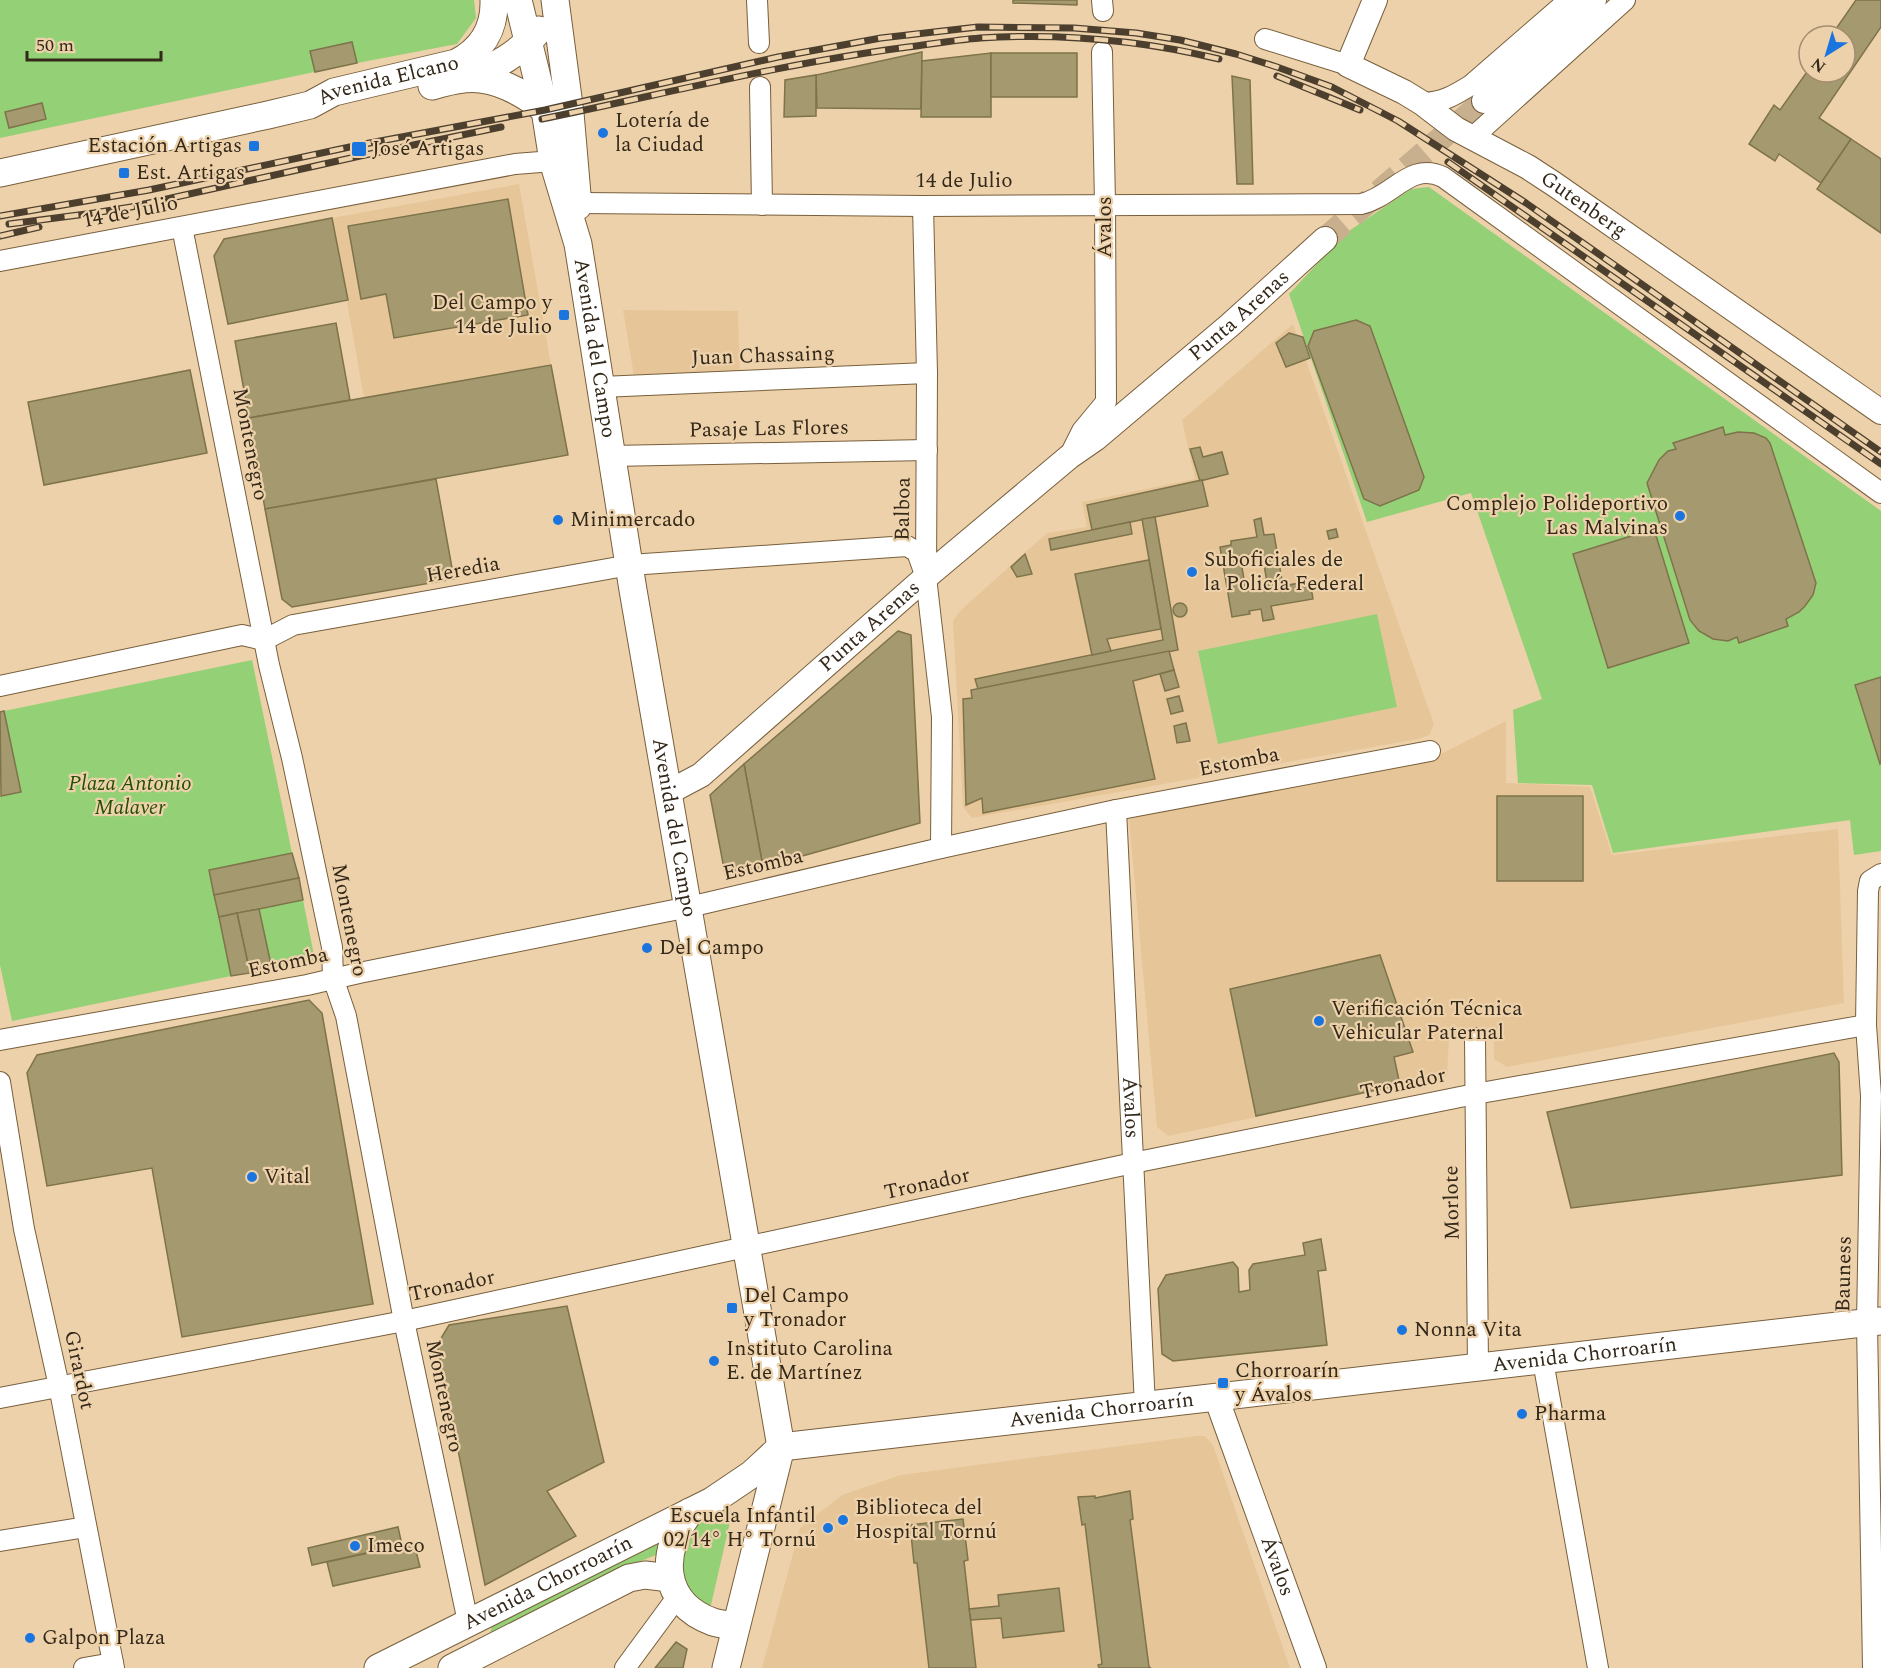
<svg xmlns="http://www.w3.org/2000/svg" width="1881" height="1668" font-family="Spectral,serif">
<rect width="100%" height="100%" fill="#edd1aa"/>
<!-- built -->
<g fill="#e6c698">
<polygon points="519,184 551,365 364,398 332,218"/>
<polygon points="623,310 738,311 740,379 635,382"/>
<polygon points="1293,324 1434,724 1429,735 1418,739 972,818 963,807 953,621 960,611 1047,533 1087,527 1082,502 1195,479 1182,420"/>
<polygon points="1506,721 1506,783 1590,787 1612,855 1838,829 1844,1003 1507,1067 1494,1059 1494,1027 1449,1037 1447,1076 1168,1136 1157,1127 1129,819 1441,754"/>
<polygon points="1197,1436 1205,1436 1213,1445 1290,1668 762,1668 800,1528 842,1495 901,1475"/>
</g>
<!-- green -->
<g fill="#94d076">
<polygon points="0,0 474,0 476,18 457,44 357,63 0,138"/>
<polygon points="1429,187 1881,511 1881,851 1854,855 1850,820 1613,853 1592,785 1518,783 1513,710 1542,699 1471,493 1367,522 1289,294 1346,233 1411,189"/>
<polygon points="1377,614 1397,707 1218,744 1198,651"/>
<polygon points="252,660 292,853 209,870 231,976 12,1021 0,965 0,797 20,792 4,711"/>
<polygon points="303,900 315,960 272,969 259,909"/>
<polygon points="729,1508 732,1513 711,1605 705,1607 680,1582 683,1533 715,1511"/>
<polygon points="664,1538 658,1554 634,1564 490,1634 492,1625"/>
</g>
<!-- building -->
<g fill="#a4996f" stroke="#7e734a" stroke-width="1.5" fill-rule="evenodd">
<polygon points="1013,0 1077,0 1077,5 1013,3"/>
<polygon points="1856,0 1881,0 1881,27 1819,118 1851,139 1821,183 1779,154 1775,161 1749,144 1774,105 1780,110 1809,69 1809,72 1845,72 1845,36 1831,36"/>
<polygon points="352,42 357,63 315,72 310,51"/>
<polygon points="922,52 921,109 817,108 816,75"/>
<polygon points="991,53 991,117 921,117 922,61"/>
<rect x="991" y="53" width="86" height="44"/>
<polygon points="816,75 816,116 784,117 785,80"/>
<polygon points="1232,76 1250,80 1253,184 1237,184"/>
<polygon points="42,103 46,119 9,128 5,112"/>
<polygon points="1851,139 1881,159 1881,233 1817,189"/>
<polygon points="508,199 528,315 394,338 386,294 361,299 348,226"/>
<polygon points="332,218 348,300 228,324 214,256 224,239"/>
<polygon points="1356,320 1370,326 1424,477 1419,490 1380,506 1364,499 1308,346 1314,331"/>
<polygon points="336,323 350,400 249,418 235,341"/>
<polygon points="1289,333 1303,337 1310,358 1286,367 1276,343"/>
<polygon points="551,365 568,455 265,509 249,418"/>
<polygon points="190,370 207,453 44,485 28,402"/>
<polygon points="1723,427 1725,435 1738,432 1754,433 1766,438 1770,443 1816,583 1813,595 1805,606 1799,612 1786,619 1788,626 1739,643 1737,637 1728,641 1713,639 1699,631 1690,620 1647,483 1659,460 1668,451 1676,449 1673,443"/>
<polygon points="1200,447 1203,457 1222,452 1228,474 1200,481 1190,449"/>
<polygon points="436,479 454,579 292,607 282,599 265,509"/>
<polygon points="1202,480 1208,506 1092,530 1087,505"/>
<polygon points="1155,517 1178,650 978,689 975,679 1163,640 1142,519"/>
<path d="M1261,518L1264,535L1274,534L1283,586L1310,581L1313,599L1271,606L1274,619L1263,621L1261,609L1249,611L1250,614L1232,617L1220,547L1231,545V541L1257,537L1254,520ZM1262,553L1268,588L1246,591L1240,556Z"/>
<polygon points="1130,522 1132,534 1051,550 1049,539"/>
<polygon points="1336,529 1338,537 1329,539 1327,531"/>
<polygon points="1654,529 1689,643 1608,668 1573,554"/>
<polygon points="1025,554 1032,574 1017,577 1011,567"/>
<polygon points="1149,560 1161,629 1107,639 1111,651 1092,655 1075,574"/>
<circle cx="1180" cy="610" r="7"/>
<polygon points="898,631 911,635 920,823 763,867 744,764"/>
<polygon points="1169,651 1174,670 1133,681 1155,779 983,813 982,798 966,805 963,699 972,698 971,690"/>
<polygon points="1174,670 1179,687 1165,691 1160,674"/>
<polygon points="1881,677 1881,763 1880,764 1855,685"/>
<polygon points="1179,696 1183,711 1171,714 1167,699"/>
<polygon points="4,711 21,792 1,796 0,712"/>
<polygon points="1186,723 1190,741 1177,743 1174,726"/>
<polygon points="744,764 763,867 725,874 710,795"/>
<rect x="1497" y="796" width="86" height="85"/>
<polygon points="292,853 299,878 214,895 209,870"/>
<polygon points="299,878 303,900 219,917 214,895"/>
<polygon points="259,909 272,969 250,973 237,913"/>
<polygon points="237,913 250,973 231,976 219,917"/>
<polygon points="1380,955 1413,1052 1394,1057 1400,1085 1256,1116 1230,989"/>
<polygon points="309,1000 322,1013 373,1304 182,1337 152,1168 47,1186 27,1073 37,1055"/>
<polygon points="1834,1053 1839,1062 1842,1175 1571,1208 1547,1112"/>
<polygon points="1321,1239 1326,1270 1318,1271 1327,1345 1173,1361 1162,1354 1158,1289 1166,1275 1233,1262 1238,1268 1239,1292 1250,1290 1249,1270 1253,1264 1305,1255 1303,1243"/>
<polygon points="567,1306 604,1462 547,1491 576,1536 485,1585 437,1345 449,1325"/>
<polygon points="1130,1491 1133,1519 1130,1520 1149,1667 1151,1668 1099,1668 1098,1665 1102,1664 1085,1524 1082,1525 1078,1497 1095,1496 1095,1498"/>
<polygon points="963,1519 968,1560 964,1561 976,1668 929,1668 917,1563 914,1563 910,1525"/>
<polygon points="398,1527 402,1545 312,1565 308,1548"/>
<polygon points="414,1543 420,1567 333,1586 327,1562"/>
<polygon points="1059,1588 1064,1631 1003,1638 1001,1618 971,1620 969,1609 999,1606 998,1595"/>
<polygon points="676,1642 687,1649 683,1668 655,1668"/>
</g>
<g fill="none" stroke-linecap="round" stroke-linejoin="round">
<!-- tertiary-tunnel -->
<polyline stroke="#c8af8d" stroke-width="24" stroke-dasharray="24 12" stroke-linecap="butt" points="1325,239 1484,101"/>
<!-- minor casing -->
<g stroke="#785f3c" stroke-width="22">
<g id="minor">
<polyline points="757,0 759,43"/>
<polyline points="1102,0 1103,11"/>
<polyline points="1265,39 1348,65"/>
<polyline points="760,87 762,205"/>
<path d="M1422,103C1442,103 1455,95 1471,85L1569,0"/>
<polyline points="1472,138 1625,0"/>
<path d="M579,203L923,206L1361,204C1393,197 1410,161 1443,177L1881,493"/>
<polyline points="923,206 927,373 926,577 942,717 941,848"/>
<polyline points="182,227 269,665 292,758 332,947 333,978 346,1016 404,1321 468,1622"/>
<polyline points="0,261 515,164 553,161"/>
<polyline points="601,387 927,373"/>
<polyline points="611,456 927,450"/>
<polyline points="1069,457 1082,431 1106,402 1105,204 1102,52"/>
<polyline points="0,686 242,635 264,640 293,625 630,565 907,546 917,552 926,577"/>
<path id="s1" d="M1116,810L1145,1406"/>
<polyline points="1475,1038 1478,1367"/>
<polyline points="0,1040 307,985 359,973 689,907 941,848 1116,810 1430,751"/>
<polyline points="0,1082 24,1229 59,1386 114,1668"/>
<polyline points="1543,1361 1598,1668"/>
<polyline points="0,1398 404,1321 1133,1163 1475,1094 1866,1025"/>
<polyline points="0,1541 86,1527"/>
<polyline points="84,1668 113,1663"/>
<polyline points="625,1668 678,1596"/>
<polyline points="1873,1668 1867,1323 1871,1096 1866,1025 1868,891 1870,881 1881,874"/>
</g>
</g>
<!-- tertiary casing -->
<g stroke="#785f3c" stroke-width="26">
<g id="tertiary">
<path id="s2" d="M1375,0L1348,65L1404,92L1422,103L1456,129L1528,167L1554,184L1881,412"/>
<polyline points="1484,101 1594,0"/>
<path id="s3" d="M669,792L701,775L926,577L1069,457L1095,439L1230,325L1325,239"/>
<path id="s4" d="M1216,1397L1314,1668"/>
</g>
</g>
<!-- secondary casing -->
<g stroke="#785f3c" stroke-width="29">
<g id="secondary">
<path id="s5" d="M518,0L545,110L553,161L578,244L633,590L781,1447L726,1668"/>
<polyline points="555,0 570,113 578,206"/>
<path d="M466,78C495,67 519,54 539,30"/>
<path d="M432,86C442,83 453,80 464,79C493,75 524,93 545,110"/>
<path id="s6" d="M0,173L268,115L310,105L334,92L456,63C482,50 495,29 494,0"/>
<path d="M690,1512C659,1551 660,1603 713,1622C720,1624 729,1625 736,1626"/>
<path id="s7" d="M378,1668L712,1501L752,1474L781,1447L1881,1321"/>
<polyline points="452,1668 629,1578 645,1575 670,1578"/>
</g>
</g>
<!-- minor -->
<use href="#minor" stroke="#fff" stroke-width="20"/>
<!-- tertiary -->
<use href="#tertiary" stroke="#fff" stroke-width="24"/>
<!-- secondary -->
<use href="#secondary" stroke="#fff" stroke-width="27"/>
<!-- rail casing -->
<g stroke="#4c3f2d" stroke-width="7">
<g id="rail">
<polyline points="1277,76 1360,110"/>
<path d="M542,119C664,94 785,63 908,47C932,44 956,40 980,38C1060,33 1141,40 1219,59"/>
<polyline points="1448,162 1881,464"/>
<polyline points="0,216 149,190 359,145 545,110 778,57 881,38 978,27 1074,28 1136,33 1180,40 1236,54 1277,67 1332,87 1398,121 1526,203 1881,452"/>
<polyline points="9,224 94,213 131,207 360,156 501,127"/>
<polyline points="0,236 39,227"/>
</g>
</g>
<!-- rail -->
<use href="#rail" stroke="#edd1aa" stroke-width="4.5" stroke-dasharray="14" stroke-linecap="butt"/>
</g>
<!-- markers -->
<g fill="#1b75df" stroke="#edd1aa" stroke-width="2">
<circle cx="603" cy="133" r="6"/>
<rect x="248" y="140" width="12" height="12" rx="3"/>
<rect x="351" y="141" width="16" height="16" rx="3"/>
<rect x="118" y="167" width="12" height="12" rx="3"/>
<rect x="558" y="309" width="12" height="12" rx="3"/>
<circle cx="1680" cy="516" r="6"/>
<circle cx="558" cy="520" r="6"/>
<circle cx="1192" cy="572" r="6"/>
<circle cx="647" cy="948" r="6"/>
<circle cx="1319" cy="1021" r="6"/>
<circle cx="252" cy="1177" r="6"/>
<rect x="726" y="1302" width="12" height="12" rx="3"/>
<circle cx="1402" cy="1330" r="6"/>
<circle cx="714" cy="1361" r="6"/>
<rect x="1217" y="1377" width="12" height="12" rx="3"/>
<circle cx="1522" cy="1414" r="6"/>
<circle cx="843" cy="1520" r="6"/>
<circle cx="828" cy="1528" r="6"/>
<circle cx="355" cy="1546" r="6"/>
<circle cx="30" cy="1638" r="6"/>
</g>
<g text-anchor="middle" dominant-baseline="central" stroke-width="4.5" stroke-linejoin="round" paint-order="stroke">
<!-- street labels -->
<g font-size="21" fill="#332819" stroke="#edd1aa">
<text stroke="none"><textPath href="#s6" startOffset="400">Avenida Elcano</textPath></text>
<text x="964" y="181">14 de Julio</text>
<text stroke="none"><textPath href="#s2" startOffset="345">Gutenberg</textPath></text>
<text transform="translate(130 212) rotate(-11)">14 de Julio</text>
<text transform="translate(1105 227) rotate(-90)">Ávalos</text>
<text stroke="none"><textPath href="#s3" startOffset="744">Punta Arenas</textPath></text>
<text stroke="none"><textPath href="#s5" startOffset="357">Avenida del Campo</textPath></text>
<text transform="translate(763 356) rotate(-2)">Juan Chassaing</text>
<text transform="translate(769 429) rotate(-1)">Pasaje Las Flores</text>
<text transform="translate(250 444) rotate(79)">Montenegro</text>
<text transform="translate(903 509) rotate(-89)">Balboa</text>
<text transform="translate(463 570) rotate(-10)">Heredia</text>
<text stroke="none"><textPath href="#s3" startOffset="261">Punta Arenas</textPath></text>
<text transform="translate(1239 762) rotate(-11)">Estomba</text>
<text stroke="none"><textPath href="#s5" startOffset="843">Avenida del Campo</textPath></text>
<text transform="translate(763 865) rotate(-13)">Estomba</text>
<text transform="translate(349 920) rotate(79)">Montenegro</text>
<text transform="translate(288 963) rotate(-12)">Estomba</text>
<text transform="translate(1403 1084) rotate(-12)">Tronador</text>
<text stroke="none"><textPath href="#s1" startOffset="298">Ávalos</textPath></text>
<text transform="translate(927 1184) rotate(-12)">Tronador</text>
<text transform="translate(1452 1203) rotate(-91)">Morlote</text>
<text transform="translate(1844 1274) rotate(-89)">Bauness</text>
<text transform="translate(452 1286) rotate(-12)">Tronador</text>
<text stroke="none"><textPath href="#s7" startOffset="1270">Avenida Chorroarín</textPath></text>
<text transform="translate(79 1370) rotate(78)">Girardot</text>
<text transform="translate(444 1396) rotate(78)">Montenegro</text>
<text stroke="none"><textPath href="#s7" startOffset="784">Avenida Chorroarín</textPath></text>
<text stroke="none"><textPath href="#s4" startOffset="180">Ávalos</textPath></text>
<text stroke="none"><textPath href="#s7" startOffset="190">Avenida Chorroarín</textPath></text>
</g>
<!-- poi labels -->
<g font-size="21" fill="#332819" stroke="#edd1aa" text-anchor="start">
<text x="615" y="121">Lotería de<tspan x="615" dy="24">la Ciudad</tspan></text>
<text x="242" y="146" text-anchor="end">Estación Artigas</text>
<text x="372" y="149">José Artigas</text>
<text x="136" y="173">Est. Artigas</text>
<text x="552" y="303" text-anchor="end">Del Campo y<tspan x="552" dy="24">14 de Julio</tspan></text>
<text x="1668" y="504" text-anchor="end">Complejo Polideportivo<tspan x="1668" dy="24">Las Malvinas</tspan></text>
<text x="570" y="520">Minimercado</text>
<text x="1204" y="560">Suboficiales de<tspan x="1204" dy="24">la Policía Federal</tspan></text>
<text x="659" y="948">Del Campo</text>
<text x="1331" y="1009">Verificación Técnica<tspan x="1331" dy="24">Vehicular Paternal</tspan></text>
<text x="264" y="1177">Vital</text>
<text x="744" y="1296">Del Campo<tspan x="744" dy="24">y Tronador</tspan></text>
<text x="1414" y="1330">Nonna Vita</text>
<text x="726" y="1349">Instituto Carolina<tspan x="726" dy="24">E. de Martínez</tspan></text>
<text x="1235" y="1371">Chorroarín<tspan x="1235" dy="24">y Ávalos</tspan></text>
<text x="1534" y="1414">Pharma</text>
<text x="855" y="1508">Biblioteca del<tspan x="855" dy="24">Hospital Tornú</tspan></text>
<text x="816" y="1516" text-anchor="end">Escuela Infantil<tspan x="816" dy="24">02/14° H° Tornú</tspan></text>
<text x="367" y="1546">Imeco</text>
<text x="42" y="1638">Galpon Plaza</text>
</g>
<!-- park labels -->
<g font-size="21" font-style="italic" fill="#244f05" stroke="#edd1aa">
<text x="130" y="784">Plaza Antonio<tspan x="130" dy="24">Malaver</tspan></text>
</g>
</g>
<!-- north arrow -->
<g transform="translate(1827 54) rotate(217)"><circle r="28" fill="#edd1aa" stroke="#a38d70" stroke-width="1.5"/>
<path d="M0-4.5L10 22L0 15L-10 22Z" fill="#1b75df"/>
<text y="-9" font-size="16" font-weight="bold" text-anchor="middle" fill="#332819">N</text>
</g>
<!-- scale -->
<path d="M27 51v9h134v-9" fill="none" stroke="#332819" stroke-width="3"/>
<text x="36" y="51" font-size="18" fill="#332819" stroke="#edd1aa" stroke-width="4.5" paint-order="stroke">50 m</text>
</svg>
